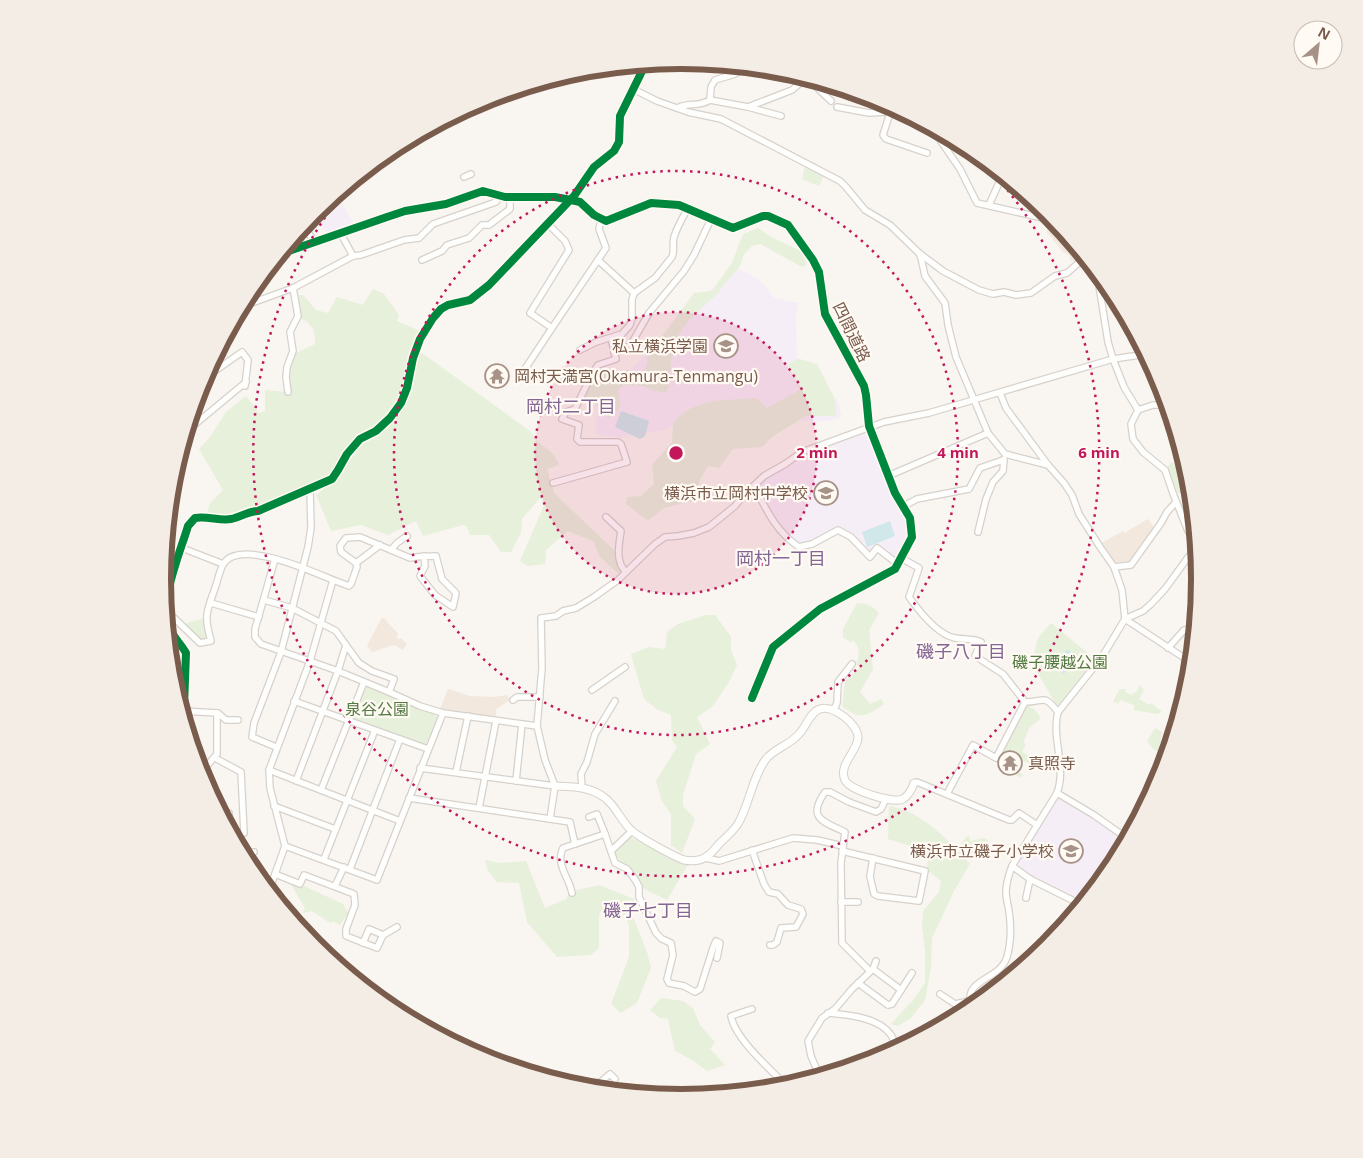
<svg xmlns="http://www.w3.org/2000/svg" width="1363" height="1158" font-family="'Open Sans','Noto Sans JP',sans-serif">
<rect width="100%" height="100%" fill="#f9f5f0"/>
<!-- residential -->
<g fill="#f2e8de">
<polygon points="1049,220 1059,225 1083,256 1075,262 1070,260 1069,255 1063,252 1047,232"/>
<polygon points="1148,519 1155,529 1130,563 1118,563 1114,561 1102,543 1123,531 1124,533"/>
<polygon points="384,618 398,634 396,637 399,639 401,638 407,644 403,650 394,645 372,652 367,646 381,619"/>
<polygon points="448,689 470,696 494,697 507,695 510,700 496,709 496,716 493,717 451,712 440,709"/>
</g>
<!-- education -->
<g fill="#f6eef6">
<polygon points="338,196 354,225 328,234 319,223 315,214"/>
<polygon points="733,267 750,274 763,283 774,298 799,303 796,316 797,358 811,362 821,394 837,399 842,417 828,421 782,420 701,410 664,430 621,438 595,434 599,399 663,339"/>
<polygon points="865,431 876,459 879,458 895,499 906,512 910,522 909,536 898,558 895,559 878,546 872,551 868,550 854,537 840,529 802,546 799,546 777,525 756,487 768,475 803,454"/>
<polygon points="1060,798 1092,817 1121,836 1122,839 1098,885 1084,903 1031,875 1019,866 1018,862 1058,799"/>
</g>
<!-- green -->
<g fill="#e7f0db">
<polygon points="805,165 824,175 819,186 802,179"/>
<path d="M758,228L771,237L803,252L807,265L802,267L760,244L752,246L744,254L740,266L722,287L718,293L690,319L679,334L671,362L669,387L666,393L651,390L644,386L623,385L618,391C621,405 622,409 610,418L594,403L583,399L594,376L599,371C606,371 612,375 618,377L628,369L635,373L643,372L647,365L648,354L651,348L663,335L694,293L712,291L732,263L743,234Z"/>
<path d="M373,289L384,294L399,315L397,321L420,331L415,348L530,431C532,434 535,438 537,441C546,449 555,452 559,465L547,469L554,493L615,551L621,570L619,574L600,557L593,541L568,531L546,550L545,564L528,566L520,561L545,503L540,498L522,519L521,533L511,552H501L489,535H470L467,527L463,525L423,536L416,521L388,535L361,525L331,531L316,495L324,489L322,484L232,514H207L210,503L223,490L199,449L210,437L226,412L246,396L259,413L265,411V390L287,392V372L292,355L315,344C316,332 312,323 300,318L298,295H303L316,310L328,313L337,297L363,305Z"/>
<path d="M798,359L817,364L835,399L836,416H806L775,435L762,447L733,449L719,468L708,466L699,481L697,500L664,508L648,521L626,504L627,497L641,496L654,484L652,465L672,442L673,423C696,397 723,401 756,398L767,408L800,390L788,364Z"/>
<polygon points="1171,462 1188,470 1192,493 1178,493 1167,468"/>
<path d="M857,603C867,603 872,606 879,613L869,630L873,669L860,692L870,704L881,699L884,704C866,717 860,720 842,706L845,681L860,668L856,664C860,655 860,648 854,641L850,642L843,637V629Z"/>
<polygon points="706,615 715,615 731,637 731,650 737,665 729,682 713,706 697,717 710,744 696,754 683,795 683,806 695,819 682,853 671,845 671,814 662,801 656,781 677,747 672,740 671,715 658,710 644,699 631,654 649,647 665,649 667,632 678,624"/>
<polygon points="205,618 209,639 201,641 184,624"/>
<polygon points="1051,623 1095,659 1057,706 1032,663 1038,638"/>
<polygon points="1140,685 1144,690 1139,699 1149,705 1151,703 1162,712 1157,714 1134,710 1134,705 1120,700 1118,704 1113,701 1120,689 1126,689 1125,692 1132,695 1134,692 1136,693"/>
<polygon points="367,686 389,694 411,705 435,714 437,718 426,744 424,746 354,720 351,718 364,687"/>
<polygon points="1027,705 1035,710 1041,718 1029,728 1023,743 1026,744 1022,752 1036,759 1033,765 1019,759 1014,769 1023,775 1021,778 1002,767 1006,759 1000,756"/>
<polygon points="1155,728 1162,732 1160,740 1167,743 1171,743 1167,757 1153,749 1147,741"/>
<path d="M889,806C922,811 948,840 970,864L954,891L932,938L931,968L925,1000L910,1019L897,1026L891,1024L914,999L925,983V951L922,927L923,911L939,892L941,881L927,870L928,857L912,851V847L888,839Z"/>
<polygon points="967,836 970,837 970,841 984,838 989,841 984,848 979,845 973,856 960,845"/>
<path d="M630,837L688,865L667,900L642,888C639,869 622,868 615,853Z"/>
<polygon points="485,860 499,863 526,861 545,908 566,899 569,892 599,885 634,899 636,907 631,912 647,952 651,968 637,1003 621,1013 611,1004 629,957 629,925 624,916 618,911 601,911 599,915 599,948 591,955 557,957 527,922 519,883 497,882 488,871"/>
<polygon points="287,878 343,904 348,913 340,925 333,921 330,923 312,911 303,913 305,908"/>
<polygon points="661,998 683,1001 693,1008 700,1025 715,1042 710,1049 725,1065 707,1071 694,1061 675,1051 668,1019 660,1018 650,1010"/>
</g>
<!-- water -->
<g fill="#d0e8ea">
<polygon points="621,411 649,421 645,436 640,439 615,427"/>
<polygon points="890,521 895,536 867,547 862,532"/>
<polygon points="1065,648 1067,649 1077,657 1064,674 1054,666 1067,649"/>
</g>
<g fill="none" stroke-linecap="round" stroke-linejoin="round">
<!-- minor casing -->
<g stroke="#d7d1cb" stroke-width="8">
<g id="minor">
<polyline points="806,77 831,101"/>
<polyline points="633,89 657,101 688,112 721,119 840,181 846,187 865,210 890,225 919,253 943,271 979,290 993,294 1004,292 1016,295 1031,293 1055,276 1067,273 1082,260 1087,258"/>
<polyline points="710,100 711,87 715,80 735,74 747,66"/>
<polyline points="471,106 511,97 521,88"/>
<polyline points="748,107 781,116"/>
<polyline points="837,107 869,113 886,112 907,116 930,127 936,131 940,140 960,169 977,203 1056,221"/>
<path d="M677,108C691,101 697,108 710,100L748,107L792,90L799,84L803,76"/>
<polyline points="890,113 883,135 886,139 927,153"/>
<polyline points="387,153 404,148 429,128"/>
<polyline points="464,177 471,174"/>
<polyline points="989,205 1003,174"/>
<polyline points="548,224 565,241 569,250 530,313 552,328 606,248 599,229 601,220"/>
<polyline points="303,226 315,242"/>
<polyline points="341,234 353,256"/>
<polyline points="919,253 921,258 925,276 945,303 948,325 956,357 988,433 1005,454 1048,465"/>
<polyline points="280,254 387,217 405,211 446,204 483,191 505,197 555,197 571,200 580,202 594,215 606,221 651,203 679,205 733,228 763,216 768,216 788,225 813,260 819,272 825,314 864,386 866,395 869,426 895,493 910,518 912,537 895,569 820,609 773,647 752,698"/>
<polyline points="422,260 442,251 447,245 469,238 482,225 489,225 510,209 510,197"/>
<polyline points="599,261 634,293"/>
<polyline points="1090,263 1098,279 1108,342 1113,359 1124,387 1138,410 1131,424 1133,439 1143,452 1165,470 1174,496 1188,531 1197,540"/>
<polyline points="249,304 293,288 353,256 361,255 404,240 419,238 433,224 496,202 500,196"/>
<path d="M580,350L596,342L622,334L630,325L632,318V300L634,293L655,278L672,257C675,251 672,244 674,237C677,227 683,217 688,208"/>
<polyline points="614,353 630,346 649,313 684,271 694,255 711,219"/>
<polyline points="521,375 552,328"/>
<polyline points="202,380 242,352 248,360 245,386"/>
<polyline points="288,392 286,377 287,367 293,351 290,332 298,316 293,288"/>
<polyline points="1000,393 1006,408 1048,465 1064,483 1072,495 1079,514 1100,547 1114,567 1122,590 1125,619 1192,663"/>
<polyline points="1138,410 1153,405 1169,405"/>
<polyline points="187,431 246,382"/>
<polyline points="888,476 988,433"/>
<polyline points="553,483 627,462 621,444 618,442 580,442 577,439 579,425 562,419 566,412 575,409 592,374 598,365 616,359 611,338"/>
<path d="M754,486C766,509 776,532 799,547L812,544L838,530L851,537L870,557L877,548L898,564"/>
<polyline points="904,506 917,499 969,489 980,468 1003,460"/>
<path d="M606,517L621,531C619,544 615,562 626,572"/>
<polyline points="978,532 986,499 993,482 1003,471 1004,459"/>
<polyline points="182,548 223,564"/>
<polyline points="391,550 397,543 407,536"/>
<path d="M901,558L919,568L909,597C919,611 938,635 955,638C964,640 972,638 981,642L975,656L1003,674L1025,702"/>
<polyline points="275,559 255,629 255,637 261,644 338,671 389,692 420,706 443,713 537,726"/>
<polyline points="356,563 380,545"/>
<polyline points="1114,567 1131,565 1161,523 1167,512 1176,502"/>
<path d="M333,580L349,586L351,584L357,567L356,563L341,552L340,546L346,538L360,537L410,558C419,556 427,556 436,556L442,579L456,593L453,607L435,595L420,576L425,566L424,556"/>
<polyline points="264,600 292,608 336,631 346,645 338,671 296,781"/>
<polyline points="211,603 259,617"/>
<path d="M167,608L171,615L200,643L211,641C209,633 206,624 207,615C208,605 213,595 216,585C218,579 220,569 224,563C241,539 311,571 333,580L310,661L269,770L270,788L285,846L269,891"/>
<polyline points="346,645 359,663 372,671 394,679 389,692"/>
<polyline points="1168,648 1184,630 1196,629"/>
<polyline points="592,690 625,667"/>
<polyline points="513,700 517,697 540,697"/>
<polyline points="294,701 428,749"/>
<polyline points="834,709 837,703 838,682 852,664"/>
<path d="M182,711L184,706L186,653C181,644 173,637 169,627C159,601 180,553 188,526L195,518C207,516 220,521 231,519C241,517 248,511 258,511L332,479L338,470L347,454L360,439L376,431L390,418L401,403L407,388L413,358L420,339L433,318L441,309L448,305L470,300L489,285L574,196L594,167L614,151L619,142L620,116L646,63"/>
<polyline points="182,711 218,713 226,720 238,720"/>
<polyline points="276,747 252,737 254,723 281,652 308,547 311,528 310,489"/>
<polyline points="215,758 241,772 244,833"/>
<polyline points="199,767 206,767 217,754 217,713"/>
<polyline points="420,768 555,786"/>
<polyline points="269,770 400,821"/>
<polyline points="456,772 468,716"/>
<polyline points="516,781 522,724"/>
<polyline points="914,783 917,782 1009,820 1012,820 1019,813 1037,825"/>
<polyline points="582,787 581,774 587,762 595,734 615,701"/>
<polyline points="321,790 364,682"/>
<polyline points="1057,793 1094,815 1128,839"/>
<path d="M947,794L973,745L996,758L1025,702C1045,702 1043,693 1058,712"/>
<polyline points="409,798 570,822 575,844"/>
<polyline points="274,806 335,829"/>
<polyline points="479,808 496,721"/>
<polyline points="229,813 230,830"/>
<polyline points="550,819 555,786 545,760 537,726 542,668 541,618 556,616 563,611 576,608 594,597 618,580 655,544 665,537 678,536 694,533 709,527 735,506 743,496 764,476 785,464 802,452 884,422 929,413 1113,359 1147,354"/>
<polyline points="605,834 615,863 627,869 636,881 639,887 639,897 656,933 662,939 671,943 673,955 667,979 669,983 684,986 695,992 700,989 714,945 716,941 720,943 717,958"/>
<polyline points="285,846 377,880 443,713"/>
<polyline points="752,850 764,884 769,892 778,894 788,905 801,909 803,914 796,927 781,928 777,942 773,945 770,945"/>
<polyline points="611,851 632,831"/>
<polyline points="842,851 925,871 919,901 878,896 874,894 870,876 873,858"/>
<polyline points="243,854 254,852"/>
<polyline points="706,858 719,861 793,838 817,840 843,846"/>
<polyline points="324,859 375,730"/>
<polyline points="1012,866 1030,879 1082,905"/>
<polyline points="350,869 400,739"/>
<polyline points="275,874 300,884 304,875 354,894 355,905 346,929 346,936 377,948 383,935 397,927"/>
<polyline points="1105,877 1125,836 1137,823"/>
<polyline points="335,886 344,867"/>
<path d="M572,893C569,877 555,864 563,848L605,834L597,814L589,817"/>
<polyline points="1026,898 1030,879"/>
<polyline points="841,902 858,902"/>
<polyline points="363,943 369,929 383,935"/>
<polyline points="873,969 901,990"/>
<path d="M870,971L842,943L841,863L845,832C822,821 807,818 825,792H830L849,802L876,812L881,809L886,799"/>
<polyline points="858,983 888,1005 892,1004 912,973"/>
<polyline points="940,994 955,1004 969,1001"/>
<path d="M752,1009L731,1016C735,1039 771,1070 788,1087"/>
<path d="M971,1009C962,977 999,982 1007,957C1011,943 1011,925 1009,911C1008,905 1006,898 1006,892C1006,883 1009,874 1012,866L1057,793C1067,767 1051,738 1058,712L1102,657L1125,619L1143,611L1151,604L1165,589L1197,545"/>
<path d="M828,1013C848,1015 879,1017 891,1035C894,1039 895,1045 897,1050"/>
<polyline points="820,1077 811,1056 808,1041 822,1018 835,1009 852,989 873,969 876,961"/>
<polyline points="592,1089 610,1074 615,1079"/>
</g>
</g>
<!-- tertiary casing -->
<g stroke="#d7d1cb" stroke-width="9">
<path id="tertiary" d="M555,786C573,787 590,786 605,798C616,806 621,821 631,830C640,838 673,856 684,860C689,861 694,861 699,860C708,858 713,851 719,844C726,837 735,830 739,822C750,802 752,778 766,759C775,748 790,745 799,734C806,727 810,712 820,709C833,704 859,725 858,738C857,752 838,765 845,780C849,790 893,804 903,799C909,795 912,789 914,783"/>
</g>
<!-- minor -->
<use href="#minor" stroke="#fefefd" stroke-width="5.5"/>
<!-- tertiary -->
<use href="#tertiary" stroke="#fefefd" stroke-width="7"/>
<!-- cycleway casing -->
<g stroke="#fffaf3" stroke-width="11">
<g id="cycleway">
<polyline points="280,254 387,217 405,211 446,204 483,191 505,197 555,197 571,200 580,202 594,215 606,221 651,203 679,205 733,228 763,216 768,216 788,225 813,260 819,272 825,314 864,386 866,395 869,426 895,493 910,518 912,537 895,569 820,609 773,647 752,698"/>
<path d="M182,711L184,706L186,653C181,644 173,637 169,627C159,601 180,553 188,526L195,518C207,516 220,521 231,519C241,517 248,511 258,511L332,479L338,470L347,454L360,439L376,431L390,418L401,403L407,388L413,358L420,339L433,318L441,309L448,305L470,300L489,285L574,196L594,167L614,151L619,142L620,116L646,63"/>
</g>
</g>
<!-- cycleway -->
<use href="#cycleway" stroke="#00873e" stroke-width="8"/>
</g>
<!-- distance rings -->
<circle cx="676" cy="453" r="141" fill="#c2185b" fill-opacity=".12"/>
<g fill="none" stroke="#c2185b" stroke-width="2.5" stroke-dasharray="2.5 5">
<circle cx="676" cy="453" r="141"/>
<circle cx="676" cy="453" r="282"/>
<path d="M967 146A423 423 0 1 1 350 184"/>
</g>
<!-- icons -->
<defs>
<g id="school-ring" transform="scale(1.25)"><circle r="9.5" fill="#fffaf3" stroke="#a69286" stroke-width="1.5"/><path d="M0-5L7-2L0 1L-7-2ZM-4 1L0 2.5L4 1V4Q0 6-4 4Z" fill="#a69286"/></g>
<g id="temple-ring" transform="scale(1.25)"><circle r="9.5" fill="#fffaf3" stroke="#a69286" stroke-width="1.5"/><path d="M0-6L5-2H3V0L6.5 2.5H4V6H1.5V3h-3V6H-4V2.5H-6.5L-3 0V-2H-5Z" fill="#a69286"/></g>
</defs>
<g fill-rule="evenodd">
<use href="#school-ring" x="726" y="346"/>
<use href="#temple-ring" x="497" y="376"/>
<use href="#school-ring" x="826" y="493"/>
<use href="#temple-ring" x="1010" y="763"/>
<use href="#school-ring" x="1071" y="851"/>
</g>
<g text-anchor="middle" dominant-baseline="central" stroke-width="4.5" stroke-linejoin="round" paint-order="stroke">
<!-- street labels -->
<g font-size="16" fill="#7a5c4d" stroke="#fffaf3">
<text transform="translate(852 332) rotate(64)">四間道路</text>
</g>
<!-- poi labels -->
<g font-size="16" fill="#7a5c4d" stroke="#fffaf3" text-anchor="end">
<text x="708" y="346">私立横浜学園</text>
<text x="514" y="376" text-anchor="start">岡村天満宮(Okamura-Tenmangu)</text>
<text x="808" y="493">横浜市立岡村中学校</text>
<text x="1028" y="763" text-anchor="start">真照寺</text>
<text x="1054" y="851">横浜市立磯子小学校</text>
</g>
<!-- park labels -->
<g font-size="16" fill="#537a41" stroke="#fffaf3">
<text x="1060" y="662">磯子腰越公園</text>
<text x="377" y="709">泉谷公園</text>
</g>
<!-- neighbourhood labels -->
<g font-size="18" fill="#846695" stroke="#fffaf3">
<text x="571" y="406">岡村二丁目</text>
<text x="781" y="558">岡村一丁目</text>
<text x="961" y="651">磯子八丁目</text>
<text x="648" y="910">磯子七丁目</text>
</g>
</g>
<!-- crop -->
<path d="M0 0H1363V1158H0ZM171 579a510 510 0 1 1 1020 0a510 510 0 1 1-1020 0Z" fill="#f4ede6" fill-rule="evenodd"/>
<path fill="none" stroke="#7a5c4d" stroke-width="6" d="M171 579a510 510 0 1 1 1020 0a510 510 0 1 1-1020 0Z"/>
<circle cx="676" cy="453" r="8" fill="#c2185b" stroke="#fffaf3" stroke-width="2.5"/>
<g font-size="15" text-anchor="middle" font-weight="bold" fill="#c2185b" stroke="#fffaf3" stroke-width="4.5" stroke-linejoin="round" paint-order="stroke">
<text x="817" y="458">2 min</text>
<text x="958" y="458">4 min</text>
<text x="1099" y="458">6 min</text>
</g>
<!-- north arrow -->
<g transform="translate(1318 45) rotate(28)"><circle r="24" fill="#fffaf3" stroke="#cabbb1"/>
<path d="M0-4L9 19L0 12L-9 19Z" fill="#a69286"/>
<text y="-8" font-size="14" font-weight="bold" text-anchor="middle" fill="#7a5c4d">N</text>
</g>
</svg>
